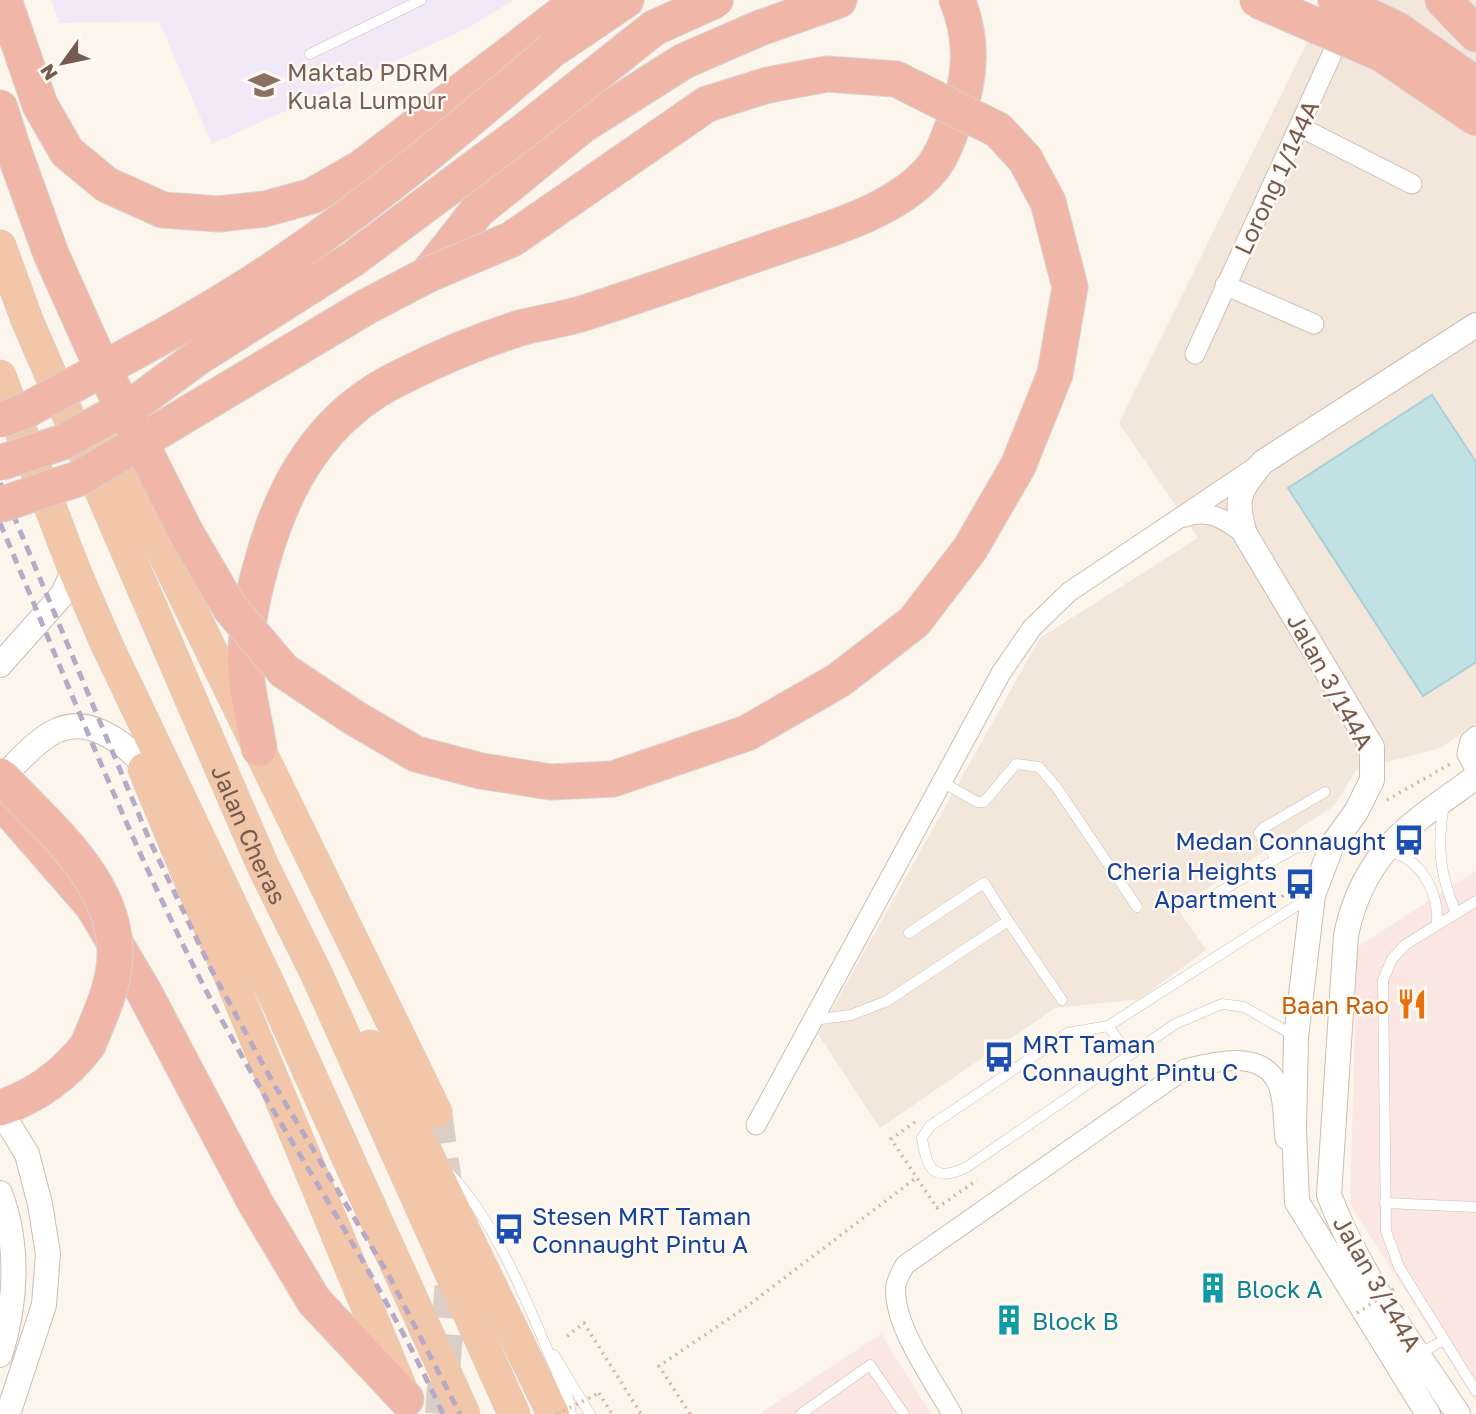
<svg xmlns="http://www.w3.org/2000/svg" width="1476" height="1414" font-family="'Golos Text',sans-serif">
<rect width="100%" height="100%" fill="#fbf5ec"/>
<!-- residential -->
<polygon fill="#f3e6db" points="1328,0 1476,0 1476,724 1440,748 1356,770 1334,806 1177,908 1206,950 1140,999 1055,1008 880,1128 818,1034 1040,638 1198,538 1119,423"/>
<!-- commercial -->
<g fill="#fbe7e1">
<polygon points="1476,871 1476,1402 1350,1204 1357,947"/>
<polygon points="881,1334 931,1414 759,1414"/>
</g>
<!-- education -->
<polygon fill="#f1e8f8" points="51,0 513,0 470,27 212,144 159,21 60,23"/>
<!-- water -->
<polygon fill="#c1e1e4" stroke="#a8d1d5" stroke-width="2" points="1432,395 1476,462 1476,662 1423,696 1288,488"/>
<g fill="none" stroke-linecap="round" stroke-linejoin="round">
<!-- trunk-tunnel -->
<g stroke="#dacec5" stroke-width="32" stroke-dasharray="32 16" stroke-linecap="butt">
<polyline points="436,1112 447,1190"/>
<polyline points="441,1414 452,1266"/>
</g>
<!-- service casing -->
<g stroke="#cdbcb2" stroke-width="11">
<g id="service">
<polyline points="310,54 421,0"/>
<polyline points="942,782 977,802 984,802 1016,764 1039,767 1057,788 1137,907"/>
<path d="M1444,803C1437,847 1439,872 1456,913"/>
<path d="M1388,851C1421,858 1439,892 1437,925"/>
<polyline points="1276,859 1259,833 1263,828 1325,792"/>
<polyline points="1214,895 1297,847 1328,846"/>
<polyline points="1476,901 1405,945 1392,959 1383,980 1386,1231 1399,1267 1476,1391"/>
<polyline points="1008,921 1062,1000"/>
<polyline points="813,1020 851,1015 887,1001 1008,921 984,883 909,933"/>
<polyline points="1108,1026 1129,1055"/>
<path d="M1293,1035L1244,1007L1222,1004L1175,1024L967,1167C934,1183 927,1170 922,1138L930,1126L1068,1033L1108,1026L1310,897"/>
<path d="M450,1174C502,1227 537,1329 568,1398L571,1414"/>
<polyline points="1385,1203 1476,1207"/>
<polyline points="1419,1354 1444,1340"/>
<polyline points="554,1355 590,1414"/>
<polyline points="801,1414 870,1365 904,1414"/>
</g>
</g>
<!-- minor casing -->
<g stroke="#cdbcb2" stroke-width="21">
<g id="minor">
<polyline points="1300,127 1412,184"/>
<polyline points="1225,285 1314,324"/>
<polyline points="1195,354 1343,30"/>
<path d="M1185,517C1210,508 1225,520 1245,534"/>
<polyline points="1476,736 1470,741 1467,754 1476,771"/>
<polyline points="756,1125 1001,673 1032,628 1069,592 1254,468"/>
<path d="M952,1414C934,1381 891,1323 896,1285C897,1279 902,1271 905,1265L1185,1069C1213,1062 1263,1048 1278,1085C1284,1100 1283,1122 1285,1139"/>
</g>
</g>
<!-- tertiary casing -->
<g stroke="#cdbcb2" stroke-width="26">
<g id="tertiary">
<polyline points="0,665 63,594 74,569"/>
<path d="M0,781C13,766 40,737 58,730C88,717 121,740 140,761"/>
<polyline points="0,1110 27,1154 40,1204 48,1254 44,1305 8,1414"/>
<path d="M0,1193C19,1243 17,1303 0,1355"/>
<path d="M1428,1414L1297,1202L1294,1129L1296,1037L1313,895L1332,845L1356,812L1372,780V747L1245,534C1234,498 1239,490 1263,462L1476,325"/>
<path d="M1458,1414C1411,1343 1359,1274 1329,1195L1346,935C1364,850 1410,825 1476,777"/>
</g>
</g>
<!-- trunk casing -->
<g stroke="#d9d1ce" stroke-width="33">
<g id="trunk">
<path id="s1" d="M0,246L27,320L263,866L317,975L514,1414"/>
<polyline points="0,376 74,569 107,645 274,995 464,1414"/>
<polyline points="100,437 149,523 436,1112"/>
<polyline points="144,769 402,1391"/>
<polyline points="370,1046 423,1146 553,1414"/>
</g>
</g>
<!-- motorway casing -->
<g stroke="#d9d1ce" stroke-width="37">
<g id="motorway">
<polyline points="4,0 40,105 67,152 107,185 163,210 219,214 265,209 312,196 361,168 580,0"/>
<polyline points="1443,0 1476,34"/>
<polyline points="552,50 626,0"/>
<polyline points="0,108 12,146"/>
<polyline points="427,275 477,211 583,125 684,61 760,28 839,0"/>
<path d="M259,748C255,723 248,697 246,672C244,636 251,601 261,566C283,483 323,413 405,375C441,357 482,340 520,328C541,322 563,320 584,313C650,292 715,268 780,246C829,229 892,212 928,173C943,157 949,135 957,115C971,78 973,37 957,0"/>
<polyline points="613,779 747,733 839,680 914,622 970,549 1018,466 1055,374 1070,287 1048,202 1025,159"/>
<polyline points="0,799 93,906 143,990 256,1204 314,1301 406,1399"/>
<path d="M0,1108C35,1097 66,1074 88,1045"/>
</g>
</g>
<!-- path -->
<g stroke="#d4b7a8" stroke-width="3.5" stroke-dasharray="2 5" stroke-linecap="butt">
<polyline points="1387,800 1450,764"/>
<polyline points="1282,897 1294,881"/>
<polyline points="915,1122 891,1139 937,1208 977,1180"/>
<polyline points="567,1336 584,1323 641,1414"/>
<polyline points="599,1393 612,1414"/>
<polyline points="690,1414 659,1366 746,1307 916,1178"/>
</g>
<!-- service -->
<use href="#service" stroke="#fff" stroke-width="10"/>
<!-- minor -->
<use href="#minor" stroke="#fff" stroke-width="19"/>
<!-- tertiary -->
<use href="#tertiary" stroke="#fff" stroke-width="24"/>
<!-- trunk -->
<use href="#trunk" stroke="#f2c6a9" stroke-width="32"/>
<!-- motorway -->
<use href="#motorway" stroke="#f0b7a8" stroke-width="35"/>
<!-- rail -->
<g stroke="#b7aac6" stroke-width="5" stroke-dasharray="10 7" stroke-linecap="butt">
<polyline points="0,483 149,839 211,969 272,1081 388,1274 460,1414"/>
<path d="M0,523C64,674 124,828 198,975C274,1124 373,1261 443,1414"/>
</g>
<!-- motorway-bridge casing -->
<g stroke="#d9d1ce" stroke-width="37" stroke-linecap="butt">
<g id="motorway-bridge">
<polyline points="1257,0 1382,54 1476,118"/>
<polyline points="1335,0 1398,30 1476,85"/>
<polyline points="12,146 51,254 94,350 185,531 230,608 284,671 353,717 416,754 481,771 551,782 613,779"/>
<path d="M0,420L25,411C104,368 185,327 260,278C364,210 458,130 552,50"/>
<polyline points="0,463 63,442 140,400 197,358 353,259 523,132 654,28 716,0"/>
<polyline points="0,505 80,478 366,307 427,275 512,239 707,104 768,85 827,74 896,79 998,130 1025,159"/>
<path d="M0,776C50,829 129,891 113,974C109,998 97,1022 88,1045"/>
</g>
</g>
<!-- path-bridge -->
<g stroke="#d4b7a8" stroke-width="3.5" stroke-dasharray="2 5" stroke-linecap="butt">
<polyline points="1357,1313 1397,1287"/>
<polyline points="557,1414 599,1393"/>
</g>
<!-- motorway-bridge -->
<use href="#motorway-bridge" stroke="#f0b7a8" stroke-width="35"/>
</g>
<!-- icons -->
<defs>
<g id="university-bare" transform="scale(2.415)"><path d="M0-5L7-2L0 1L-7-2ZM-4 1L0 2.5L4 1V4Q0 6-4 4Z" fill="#8d6e63" stroke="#fef9f3" stroke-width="2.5" paint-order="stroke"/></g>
<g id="bus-bare" transform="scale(2.415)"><path d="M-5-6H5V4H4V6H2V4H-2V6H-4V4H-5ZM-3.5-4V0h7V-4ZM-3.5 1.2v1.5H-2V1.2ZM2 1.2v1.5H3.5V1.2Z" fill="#1a4fb4" stroke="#fef9f3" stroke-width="2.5" paint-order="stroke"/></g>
<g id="restaurant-bare" transform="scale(2.415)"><path d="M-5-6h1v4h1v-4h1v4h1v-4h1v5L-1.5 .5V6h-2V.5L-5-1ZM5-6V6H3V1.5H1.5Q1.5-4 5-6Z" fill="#e8710a" stroke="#fef9f3" stroke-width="2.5" paint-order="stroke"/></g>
<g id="building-bare" transform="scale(2.415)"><path d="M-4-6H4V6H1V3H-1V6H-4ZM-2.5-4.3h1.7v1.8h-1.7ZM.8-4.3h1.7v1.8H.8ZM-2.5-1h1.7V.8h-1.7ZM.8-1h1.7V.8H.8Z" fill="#0f9aa8" stroke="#fef9f3" stroke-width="2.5" paint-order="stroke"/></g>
</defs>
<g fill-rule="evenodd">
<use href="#university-bare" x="264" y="85"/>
<use href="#bus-bare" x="1409" y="840"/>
<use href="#bus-bare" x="1300" y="884"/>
<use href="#restaurant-bare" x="1412" y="1004"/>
<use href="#bus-bare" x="999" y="1057"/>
<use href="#bus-bare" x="509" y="1229"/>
<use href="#building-bare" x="1213" y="1288"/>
<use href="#building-bare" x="1009" y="1320"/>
</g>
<g text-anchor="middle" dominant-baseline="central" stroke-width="5" stroke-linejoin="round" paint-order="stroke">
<!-- education labels -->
<g font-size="24" fill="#785e54" stroke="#fef9f3" text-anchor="start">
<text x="287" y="71">Maktab PDRM<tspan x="287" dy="28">Kuala Lumpur</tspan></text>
</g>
<!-- street labels -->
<g font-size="24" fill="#765b50" stroke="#fef9f3">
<text transform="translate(1276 177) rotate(-65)">Lorong 1/144A</text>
<text transform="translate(1331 681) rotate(61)">Jalan 3/144A</text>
<text stroke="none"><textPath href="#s1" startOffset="639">Jalan Cheras</textPath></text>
<text transform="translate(1378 1283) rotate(60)">Jalan 3/144A</text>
</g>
<!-- transit labels -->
<g font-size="24" fill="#164399" stroke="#fef9f3" text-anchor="end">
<text x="1386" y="840">Medan Connaught</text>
<text x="1277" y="870">Cheria Heights<tspan x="1277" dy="28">Apartment</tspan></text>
<text x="1022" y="1043" text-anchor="start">MRT Taman<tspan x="1022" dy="28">Connaught Pintu C</tspan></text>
<text x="532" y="1215" text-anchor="start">Stesen MRT Taman<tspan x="532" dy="28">Connaught Pintu A</tspan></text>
</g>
<!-- food labels -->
<g font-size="24" fill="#c56008" stroke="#fef9f3" text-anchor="end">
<text x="1389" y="1004">Baan Rao</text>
</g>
<!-- culture labels -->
<g font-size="24" fill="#0d838f" stroke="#fef9f3" text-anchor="start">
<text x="1236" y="1288">Block A</text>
<text x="1032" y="1320">Block B</text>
</g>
</g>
<!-- north arrow -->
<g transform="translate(63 63) rotate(237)" stroke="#fef9f3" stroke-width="5" paint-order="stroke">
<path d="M0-5L12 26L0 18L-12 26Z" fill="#765b50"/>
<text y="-10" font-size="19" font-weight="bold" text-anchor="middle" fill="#765b50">N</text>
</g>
</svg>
